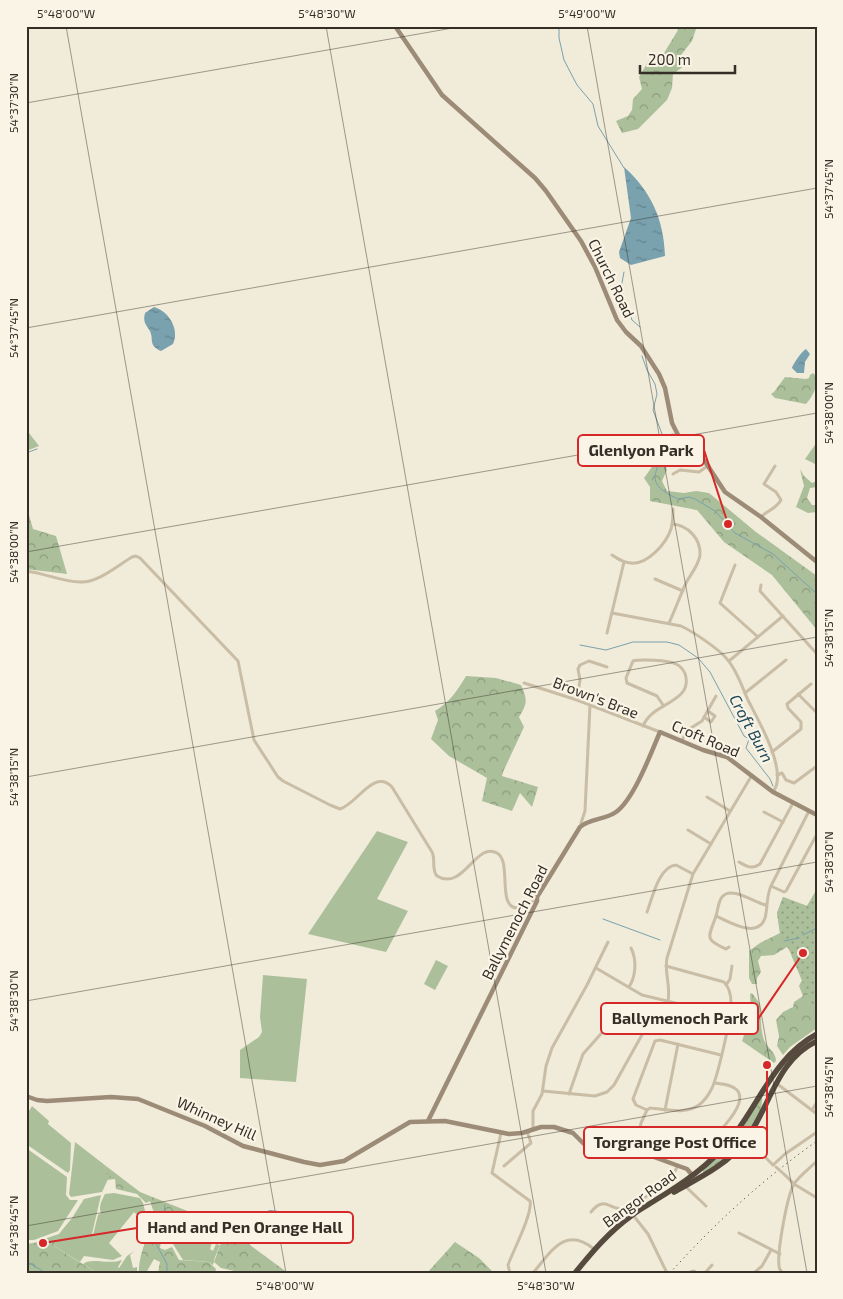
<svg xmlns="http://www.w3.org/2000/svg" width="843" height="1299" font-family="'Exo 2',sans-serif">
<defs>
<pattern id="forest-crowns" width="20" height="18" patternUnits="userSpaceOnUse" patternTransform="scale(1.25)"><rect width="20" height="18" fill="#abc09a"/><path d="M2 6a3 3 0 1 1 6 0M12 15a3 3 0 1 1 6 0" fill="none" stroke="#8c9c7e"/></pattern>
<pattern id="park-dots" width="8" height="8" patternUnits="userSpaceOnUse" patternTransform="scale(1.25)"><rect width="8" height="8" fill="#abc09a"/><path d="M2 2h.1M6 6h.1" fill="none" stroke="#8c9c7e" stroke-width="1.8" stroke-linecap="round"/></pattern>
<pattern id="water-ripples" width="26" height="14" patternUnits="userSpaceOnUse" patternTransform="scale(1.25)"><rect width="26" height="14" fill="#79a1ae"/><path d="M2 4q2-2 4 0t4 0M15 11q2-2 4 0t4 0" fill="none" stroke="#64848e"/></pattern>
</defs>
<rect width="100%" height="100%" fill="#f1ebd9"/>
<!-- green -->
<g fill="#abc09a">
<polygon points="817,442 817,465 805,459"/>
<polygon points="377,831 408,842 377,899 408,911 386,952 308,934"/>
<polygon points="436,960 448,966 435,990 424,984"/>
<polygon points="263,975 307,979 296,1082 240,1078 240,1050 259,1037 262,1032 260,1017"/>
<polygon points="32,1106 49,1121 48,1124 71,1143 70,1170 68,1173 26,1144 26,1116"/>
<polygon points="75,1142 106,1166 103,1172 110,1175 102,1192 71,1197 69,1194"/>
<polygon points="26,1148 67,1177 66,1195 70,1200 78,1200 58,1231 34,1240 26,1240"/>
<path d="M114,1193L140,1198L143,1203L149,1227L134,1212L109,1243L122,1256L113,1260L84,1256L80,1262L54,1246L58,1236L50,1245L41,1248V1246L46,1243L44,1239L59,1234L72,1218L84,1199L101,1195L92,1234L93,1235L98,1215L101,1213C98,1207 102,1200 105,1194Z"/>
<polygon points="196,1227 206,1239 212,1242 210,1249 213,1251 216,1244 220,1245 215,1257 213,1265 209,1262 183,1260 173,1244 176,1228 194,1233"/>
<path d="M134,1251L130,1255L133,1268L137,1267V1273H97L83,1264C92,1257 108,1265 122,1260L118,1267L119,1268L127,1256Z"/>
</g>
<!-- forest -->
<g fill="url(#forest-crowns)">
<polygon points="676,26 697,26 692,41 681,55 684,66 673,74 672,88 667,100 638,129 622,133 616,121 628,116 632,110 633,99 642,89 639,77 649,60 658,63 678,30"/>
<path d="M813,373L817,377C817,388 813,396 806,404L775,398L771,394L774,392L785,377L806,379L809,378L810,375Z"/>
<polygon points="26,429 39,446 26,451"/>
<polygon points="673,433 678,440 672,449 663,458 667,470 662,481 667,491 684,493 696,491 709,493 756,532 817,576 817,630 772,575 724,542 697,510 650,501 650,487 644,478 654,464 663,440 668,435"/>
<polygon points="800,469 804,476 812,483 817,481 817,487 810,488 807,498 812,505 817,505 817,512 808,513 796,507 804,486"/>
<polygon points="26,505 33,529 56,536 67,574 26,569"/>
<path d="M466,676L496,678L521,685C528,700 527,704 519,717L524,727L503,772L502,776L538,787L532,807L520,793L512,811L482,801L487,778L449,756L431,739L438,720L435,711C450,702 457,691 466,676Z"/>
<polygon points="817,889 817,939 787,947 774,955 761,956 758,961 761,972 757,978 757,984 752,984 749,978 749,951 760,943 780,933 777,913 783,897 807,906"/>
<polygon points="790,952 806,981 803,984 807,985 817,999 817,1028 790,1047 783,1055 777,1046 779,1036 776,1020 783,1012 793,1007 794,1002 803,996 799,986 802,980"/>
<path d="M752,993L760,1004C761,1015 760,1029 764,1040C767,1048 776,1052 776,1061L774,1063L742,1041C747,1027 752,1009 750,994Z"/>
<path d="M762,1095C764,1109 754,1124 747,1136L740,1132Z"/>
<polygon points="736,1142 741,1144 728,1157 703,1173 703,1170 730,1144"/>
<polygon points="106,1166 140,1192 250,1236 250,1245 288,1273 255,1273 250,1271 243,1273 221,1268 214,1262 221,1243 207,1235 198,1225 191,1220 176,1217 159,1218 153,1210 150,1201 146,1203 137,1194 116,1189 115,1179 107,1180 110,1175 102,1172"/>
<path d="M169,1220L172,1229L171,1238L161,1240L160,1248L165,1250L172,1247L179,1260L209,1262L216,1269L215,1273H195L194,1271L158,1273L160,1262L154,1259L146,1273H139C138,1262 145,1239 151,1229C155,1223 162,1221 169,1220Z"/>
<polygon points="59,1234 54,1246 97,1273 26,1273 26,1249 29,1250 27,1244 39,1242 42,1247 50,1245"/>
<polygon points="455,1242 479,1258 494,1273 427,1273"/>
</g>
<!-- park -->
<polygon fill="url(#park-dots)" points="817,889 817,1017 791,954 780,933 777,913 783,897 807,906"/>
<!-- water -->
<g fill="url(#water-ripples)">
<path d="M624,167C651,191 664,220 665,256L631,265L620,258L619,252L631,218Z"/>
<path d="M154,307C169,311 180,330 173,344L161,351C148,345 154,340 150,331C145,324 143,321 145,313Z"/>
<path d="M806,349L810,354L805,362L804,373H797L792,368C793,364 802,351 806,349Z"/>
<path d="M270,1210L279,1211L281,1214L280,1221L270,1229L257,1232L255,1228C257,1220 262,1212 270,1210Z"/>
</g>
<g fill="none" stroke-linecap="round" stroke-linejoin="round">
<!-- stream -->
<g stroke="#79a1ae" stroke-width="1">
<polyline points="559,26 559,38 564,60 577,85 593,104 598,126 624,168"/>
<polyline points="624,272 621,288 632,320 640,327"/>
<polyline points="642,356 647,370 655,384 657,394 653,410 662,434"/>
<path d="M666,440L667,443C659,471 640,482 678,499L689,497L695,499L715,511L735,533L773,554L817,594"/>
<polyline points="26,453 37,449"/>
<polyline points="580,645 606,650 633,642 667,642 679,645 698,658 710,672 744,736 749,739 746,748 770,779 773,786"/>
<polyline points="603,919 660,940"/>
<polyline points="803,935 817,928"/>
<polyline points="784,941 799,938"/>
<polyline points="165,1205 163,1221 154,1240 167,1264 167,1273"/>
<polyline points="26,1261 46,1273"/>
</g>
<!-- street -->
<g stroke="#c9bda6" stroke-width="3">
<polyline points="673,474 680,470 699,472 709,465"/>
<path d="M761,517C768,510 776,509 781,500L776,492L764,484L775,466"/>
<path d="M612,555C618,559 624,563 631,563C647,565 666,544 671,529C673,523 673,516 673,509"/>
<polyline points="735,565 720,603 758,637"/>
<path d="M26,571C44,573 63,582 80,582C98,583 117,566 132,557L136,556L140,558L238,661L254,740L278,777L283,781L330,805L340,809C357,804 374,768 392,787L432,852C436,860 431,869 437,876C463,892 476,841 497,853C513,862 495,911 520,908C527,907 532,902 537,897"/>
<polyline points="655,579 683,591"/>
<polyline points="761,585 760,591 817,654"/>
<path d="M612,613L681,626C692,631 719,649 727,659C737,670 742,687 748,700C758,720 789,772 773,792"/>
<path d="M669,623C675,610 680,596 686,583C690,575 699,565 700,555C701,539 688,525 672,524"/>
<polyline points="607,633 624,562"/>
<polyline points="729,661 783,616"/>
<polyline points="524,683 577,700 660,732"/>
<polyline points="745,693 786,660"/>
<polyline points="798,694 817,713"/>
<polyline points="577,699 580,680 578,669 580,665 589,661 607,667"/>
<polyline points="704,717 711,722 715,716 708,711"/>
<path d="M643,726C650,709 669,706 681,694C690,685 687,669 676,664C668,660 640,659 633,661L626,678L627,683L657,696L663,705"/>
<polyline points="682,741 686,731 702,721 716,696"/>
<polyline points="772,752 801,729 801,722 788,708 787,704 811,684"/>
<polyline points="777,775 782,773 786,780 794,783 817,766"/>
<polyline points="707,797 730,811"/>
<polyline points="809,811 771,886 784,892 786,891 817,834"/>
<polyline points="764,812 783,822"/>
<polyline points="582,826 581,823 585,811 590,705"/>
<polyline points="688,830 711,844"/>
<path d="M739,862C746,866 752,870 760,864L793,803"/>
<path d="M766,905C755,903 731,885 722,897C718,902 718,910 716,916C728,921 758,940 765,918C768,907 766,897 771,886"/>
<path d="M647,912C652,899 659,866 676,865L693,874"/>
<path d="M716,916C709,937 703,939 726,949L729,947"/>
<polyline points="596,968 642,995 729,1016"/>
<polyline points="726,985 730,979 732,966"/>
<path d="M629,987C636,976 637,960 631,948"/>
<path d="M668,1001C671,986 664,972 667,958L693,874L752,775"/>
<polyline points="776,1083 817,1114"/>
<polyline points="543,1091 595,1096 607,1092 614,1085 648,1024"/>
<polyline points="569,1094 583,1054 607,1027"/>
<path d="M647,1110L650,1108C666,1109 684,1115 699,1105C704,1101 708,1096 711,1090C717,1080 732,1015 731,1003C731,996 729,987 724,982L666,966"/>
<polyline points="647,1110 636,1105 633,1099 655,1041 660,1040 721,1055"/>
<polyline points="665,1110 678,1044"/>
<polyline points="812,1110 817,1102"/>
<polyline points="533,1129 533,1111 542,1094 546,1066 552,1048 587,985 608,942"/>
<path d="M501,1133L492,1173L530,1201C533,1213 513,1251 508,1265L510,1273"/>
<polyline points="734,1134 762,1154 773,1165"/>
<path d="M638,1140L682,1154C686,1154 690,1154 694,1152C707,1146 751,1105 737,1090C731,1084 722,1084 715,1083"/>
<polyline points="636,1151 641,1123 647,1110"/>
<polyline points="773,1165 785,1154 817,1132"/>
<polyline points="504,1166 531,1143 527,1131"/>
<polyline points="785,1175 794,1184 817,1198"/>
<polyline points="685,1186 706,1206"/>
<path d="M591,1212C604,1195 610,1210 623,1209C632,1208 665,1184 672,1176C674,1173 676,1169 678,1166"/>
<polyline points="633,1215 648,1234 667,1273"/>
<polyline points="739,1233 780,1254"/>
<path d="M533,1273C551,1252 565,1225 594,1249"/>
<polyline points="687,1273 694,1271 697,1273"/>
<polyline points="705,1273 712,1265"/>
<polyline points="754,1273 762,1266 771,1250"/>
<path d="M783,1273C780,1270 779,1270 779,1266C777,1252 787,1196 794,1184C799,1176 810,1168 817,1161"/>
</g>
<!-- secondary -->
<g stroke="#9c8c77" stroke-width="4.5">
<polyline points="395,26 442,95 535,178 546,191 581,241 595,267 617,320 626,332 641,346 659,374 665,388 672,423 680,439 704,460 725,492 761,517 817,562"/>
<polyline points="26,1096 37,1100 47,1101 111,1097 138,1099 205,1126 243,1146 304,1162 320,1165 344,1161 410,1122 445,1121 509,1134 522,1133 541,1127 554,1127 573,1133 592,1152 603,1154 624,1151 643,1153 687,1169 693,1176"/>
<path d="M428,1121L537,901V897L580,827C591,818 605,820 616,812C634,799 651,753 660,732L703,750L727,757L773,792L817,815"/>
</g>
<!-- highway -->
<g stroke="#564a3e" stroke-width="5.5">
<path d="M674,1192C699,1178 727,1165 745,1141C770,1108 776,1060 817,1041"/>
<path d="M575,1273C592,1252 609,1232 631,1216C638,1210 646,1206 654,1201C682,1184 710,1165 731,1139C760,1103 774,1057 817,1034"/>
</g>
<!-- rail -->
<path stroke="#352e27" stroke-width="1" stroke-dasharray="1 4" stroke-linecap="butt" d="M670,1273C714,1224 763,1179 817,1141"/>
<!-- street-bridge -->
<polyline stroke="#c9bda6" stroke-width="3" points="776,1167 785,1175"/>
</g>
<!-- ticks -->
<path fill="none" stroke="#352e27" stroke-width="1" stroke-opacity="0.45" d="M66,26L286,1273M326,26L546,1273M587,26L807,1273M26,103L464,26M26,328L817,188M26,552L817,413M26,777L817,637M26,1001L817,862M26,1226L817,1086"/>
<g text-anchor="middle" dominant-baseline="central" stroke-width="4.5" stroke-linejoin="round" paint-order="stroke">
<!-- street labels -->
<g font-size="15" fill="#352e27" stroke="#f9f4e6">
<text transform="translate(612 278) rotate(64)">Church Road</text>
<text transform="translate(596 697) rotate(21)">Brown's Brae</text>
<text transform="translate(706 738) rotate(23)">Croft Road</text>
<text transform="translate(514 922) rotate(-63)">Ballymenoch Road</text>
<text transform="translate(217 1118) rotate(24)">Whinney Hill</text>
<text transform="translate(639 1198) rotate(-36)">Bangor Road</text>
</g>
<!-- water labels -->
<g font-size="16" font-style="italic" fill="#1d4656" stroke="#f9f4e6">
<text transform="translate(752 728) rotate(62)">Croft Burn</text>
</g>
</g>
<!-- callouts -->
<path fill="none" stroke="#d62828" stroke-width="2" d="M728 524L704 450M803 953L758 1019M767 1065L767 1142M43 1243L137 1228"/>
<g fill="#d62828" stroke="#f9f4e6" stroke-width="2">
<circle cx="728" cy="524" r="5"/>
<circle cx="803" cy="953" r="5"/>
<circle cx="767" cy="1065" r="5"/>
<circle cx="43" cy="1243" r="5"/>
</g>
<g fill="#f9f4e6" stroke="#d62828" stroke-width="2">
<rect x="578" y="435" width="126" height="31" rx="5"/>
<rect x="601" y="1003" width="157" height="31" rx="5"/>
<rect x="584" y="1127" width="183" height="31" rx="5"/>
<rect x="137" y="1212" width="216" height="31" rx="5"/>
</g>
<g font-size="16" text-anchor="middle" font-weight="bold" fill="#352e27">
<text x="641" y="456">Glenlyon Park</text>
<text x="680" y="1024">Ballymenoch Park</text>
<text x="675" y="1148">Torgrange Post Office</text>
<text x="245" y="1233">Hand and Pen Orange Hall</text>
</g>
<!-- border -->
<rect width="843" height="1299" fill="none" stroke="#f9f4e6" stroke-width="55"/>
<!-- scale -->
<path d="M640 65v8h95v-8" fill="none" stroke="#352e27" stroke-width="2.5"/>
<text x="648" y="65" font-size="15" fill="#352e27" stroke="#f9f4e6" stroke-width="4" paint-order="stroke">200 m</text>
<rect x="28" y="28" width="788" height="1244" fill="none" stroke="#352e27" stroke-width="2"/>
<g font-size="12" text-anchor="middle" fill="#352e27">
<text x="66" y="18">5°48'00"W</text>
<text x="327" y="18">5°48'30"W</text>
<text x="587" y="18">5°49'00"W</text>
<text transform="translate(14 103) rotate(-90)" y="4">54°37'30"N</text>
<text transform="translate(829 189) rotate(-90)" y="4">54°37'45"N</text>
<text transform="translate(14 328) rotate(-90)" y="4">54°37'45"N</text>
<text transform="translate(829 413) rotate(-90)" y="4">54°38'00"N</text>
<text transform="translate(14 552) rotate(-90)" y="4">54°38'00"N</text>
<text transform="translate(829 638) rotate(-90)" y="4">54°38'15"N</text>
<text transform="translate(14 777) rotate(-90)" y="4">54°38'15"N</text>
<text transform="translate(829 862) rotate(-90)" y="4">54°38'30"N</text>
<text transform="translate(14 1001) rotate(-90)" y="4">54°38'30"N</text>
<text transform="translate(829 1087) rotate(-90)" y="4">54°38'45"N</text>
<text transform="translate(14 1226) rotate(-90)" y="4">54°38'45"N</text>
<text x="285" y="1290">5°48'00"W</text>
<text x="546" y="1290">5°48'30"W</text>
</g>
</svg>
